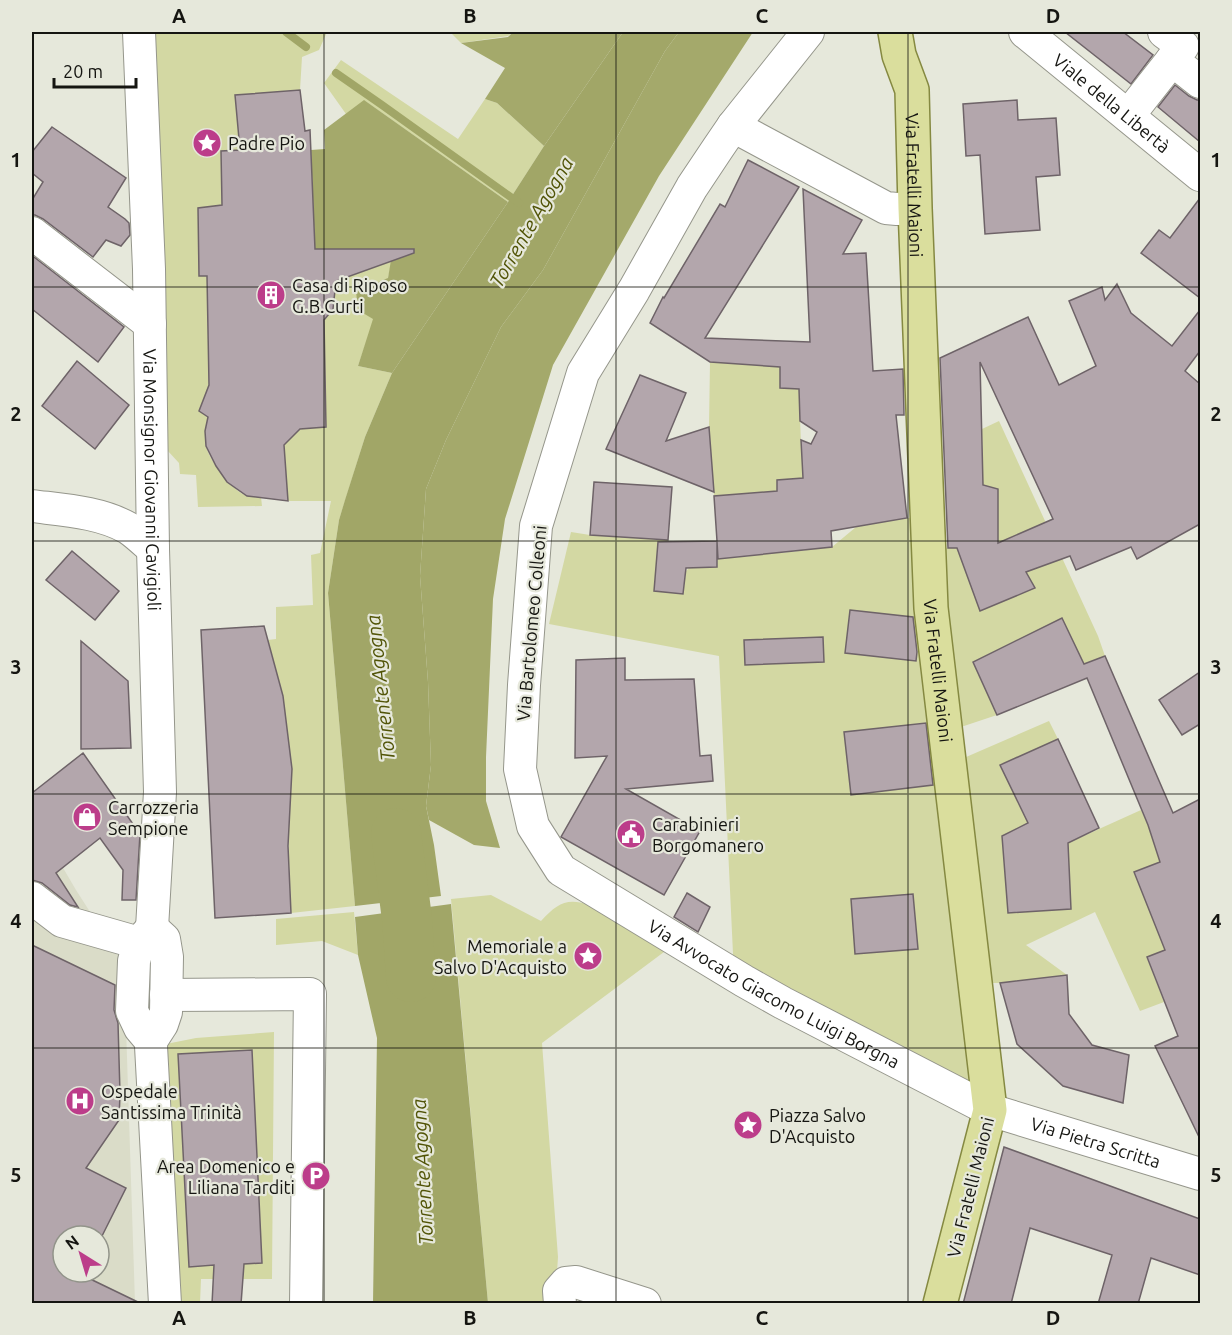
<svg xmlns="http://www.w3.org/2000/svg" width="1232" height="1335" font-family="Ubuntu,sans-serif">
<rect width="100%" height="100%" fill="#e6e8db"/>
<!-- built -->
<path fill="#dadcc8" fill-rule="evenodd" d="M32,815L76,890L124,965L135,1303H32ZM63,1236H99V1272H63Z"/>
<!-- green -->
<g fill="#d3d8a3" fill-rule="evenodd">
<path d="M155,32H327L319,50L302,57L300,90L235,96L240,150L221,151L222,205L198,208L207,276L209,385L199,411L208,417C206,426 204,437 206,446C209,460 232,491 247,496C250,497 257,497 261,497L262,506L198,507L196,475L180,474L179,463L167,450Z"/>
<polygon points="450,32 513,32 508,36 461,43"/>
<polygon points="341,60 458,139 485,99 497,103 544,146 508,202 365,101 346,114 324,83"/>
<polygon points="393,254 388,278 358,366 392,373 365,437 339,520 328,593 355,906 291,913 283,696 268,640 276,639 276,607 313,605 311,555 320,553 331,501 288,501 284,445 300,429 326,426 324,320 333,309 336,281"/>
<polygon points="710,362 780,367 780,388 799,389 801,445 815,477 777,480 781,553 832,547 856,527 907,518 928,518 929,549 978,546 998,529 998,489 983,485 982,429 999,421 1098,636 1105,656 1082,665 1064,688 1053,657 1062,618 973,662 997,715 946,732 950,764 1049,721 1058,739 1000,765 1028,823 1002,836 1008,913 1071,909 1068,843 1141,810 1148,825 1186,941 1147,958 1164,1002 1140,1011 1095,912 1026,945 1067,975 1000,983 975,983 990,1110 734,975 719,656 549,624 571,532 590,535 668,540 656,568 654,590 683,594 686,571 689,568 717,567 717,559 751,556 767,543 763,492 714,496 709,427"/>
<path d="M491,895L541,921C558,903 567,897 592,906L668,949L542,1043L558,1257L557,1272L560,1303H488L451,899Z"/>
<polygon points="354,912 358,955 322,941 276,945 276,919"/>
<path d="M274,1032L272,1279H201L200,1303H177L166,1044L196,1038ZM252,1051L262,1262L189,1266L178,1054Z"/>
</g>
<!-- forest -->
<g fill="#a4a96b">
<polygon points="513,32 623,32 544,146 497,103 485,99 505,68 461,43 508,37"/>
<polygon points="679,32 753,32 659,176 553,365 505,519 493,599 486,757 486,801 500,848 474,845 429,820 426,806 431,765 428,682 420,576 426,489 446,440 501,327 543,270 665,51"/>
<polygon points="364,100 508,202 392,373 358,366 373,319 358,310 356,291 388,278 392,254 367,249 315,249 311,150 325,149 324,130"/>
</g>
<!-- water -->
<g fill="#a1a667">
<polygon points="623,32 679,32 665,51 543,270 501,327 446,440 426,489 420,576 428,682 431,765 426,806 434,845 441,896 355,906 328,593 339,520 345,500 365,437 392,373 508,202 544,146"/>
<polygon points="451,904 488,1303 373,1303 377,1038 358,955 355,917"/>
</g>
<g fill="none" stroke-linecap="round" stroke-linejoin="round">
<!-- stream -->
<g stroke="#a1a667" stroke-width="8">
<polyline points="286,32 306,47"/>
<polyline points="336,73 382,105 519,203"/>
</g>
<!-- river -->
<polyline stroke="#a1a667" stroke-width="50" points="396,833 407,919 411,977"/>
</g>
<!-- building -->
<g fill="#b3a6ac" stroke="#6e6368" stroke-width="1.5" fill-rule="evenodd">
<polygon points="1065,32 1123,32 1153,55 1131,84"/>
<polygon points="1175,85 1189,96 1197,100 1200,100 1200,142 1158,107"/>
<polygon points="300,90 305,131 310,130 315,249 414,249 414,253 336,281 333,309 324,320 326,427 300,429 284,445 288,501 247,496 227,482 216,466 206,446 205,431 208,417 199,411 209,385 207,276 199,276 198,208 222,205 221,151 240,150 235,95"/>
<polygon points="1017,100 1018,120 1056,118 1060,175 1036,177 1040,230 985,234 980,155 966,156 963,104"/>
<polygon points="52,127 126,178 108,207 125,219 129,223 130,235 121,246 106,240 93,257 43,219 35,215 32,215 32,200 43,182 32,173 32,152"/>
<polygon points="748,160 799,187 705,338 810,342 803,189 862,220 843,254 866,253 873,371 903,369 904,415 896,415 907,518 831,531 832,547 718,559 717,541 717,567 686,568 683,594 654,591 658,542 717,541 714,496 777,491 777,480 803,478 801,440 811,444 817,432 800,421 799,389 780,388 780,367 710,362 650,323 663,297 664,298 720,204 725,207"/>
<polygon points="1200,198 1200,298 1141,253 1159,230 1170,238"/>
<polygon points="34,257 124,327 98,362 32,309 32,260"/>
<path d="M1117,284L1131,313L1172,346L1200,310V351L1185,371L1200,384V524L1137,559L1131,547L1076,570L1070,556L1026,572L1035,588L980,611L957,548H948L940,358L1028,317L1059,385L1096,366L1069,301L1102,287L1105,300ZM980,362L1053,519L998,543V489L983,485Z"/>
<polygon points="77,361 129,405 95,449 42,406"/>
<polygon points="640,375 686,393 666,441 709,427 714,492 606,449"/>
<polygon points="594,482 672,487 668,540 590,535"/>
<polygon points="72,551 119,591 95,620 46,580"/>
<polygon points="850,610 913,617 917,652 916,661 845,653"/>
<polygon points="1062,618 1084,664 1105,656 1173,813 1200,799 1200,1139 1155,1046 1178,1036 1147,957 1165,950 1134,872 1160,862 1148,825 1087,678 997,715 973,662"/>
<polygon points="264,626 283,696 292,769 288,846 291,913 215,918 201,630"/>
<polygon points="823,637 824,662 745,665 744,640"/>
<polygon points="81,641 128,681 131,748 81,749"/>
<polygon points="625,658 625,680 694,679 700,756 711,755 713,781 626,789 700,831 664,895 561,837 607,756 575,758 576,660"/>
<polygon points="1200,672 1200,724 1182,735 1159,700"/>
<polygon points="926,723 933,785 851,795 844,732"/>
<polygon points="1058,739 1099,828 1068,843 1071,909 1008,913 1002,836 1028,823 1000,765"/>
<polygon points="83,753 140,834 136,900 122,900 123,870 100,838 56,873 78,907 70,905 42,883 32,880 32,793"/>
<polygon points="687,893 710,907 698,932 674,917"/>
<polygon points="913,894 918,949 855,954 851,899"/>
<polygon points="32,945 115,985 114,1010 118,1023 120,1094 119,1120 86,1168 126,1188 99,1242 99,1236 63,1236 63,1272 83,1272 82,1275 142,1304 32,1304"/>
<polygon points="1067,975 1069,1014 1092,1045 1129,1055 1123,1103 1063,1086 1017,1044 1000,983"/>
<polygon points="252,1050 262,1263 244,1264 241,1304 212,1304 214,1265 189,1267 178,1054"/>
<polygon points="1004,1147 1200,1219 1200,1275 1151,1258 1138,1304 1098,1304 1112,1255 1030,1228 1011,1304 963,1304"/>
</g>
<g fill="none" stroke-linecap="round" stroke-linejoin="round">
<!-- minor casing -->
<g stroke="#95968b" stroke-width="34">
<g id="minor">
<path id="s1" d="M139,32L149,269L153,549L160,792L152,928"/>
<path id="s2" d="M808,32L733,126L718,148L692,187L634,290L583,373L536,526L524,685L520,769L533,826L561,870L744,981L783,1003L990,1110L1200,1174"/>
<path id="s3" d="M1025,32L1200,175"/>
<polyline points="1172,60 1200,82"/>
<polyline points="1128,116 1183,46 1164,32"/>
<polyline points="733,126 886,208 897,209 915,208"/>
<polyline points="32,233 150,324"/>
<path d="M32,506C63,510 100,512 128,528C137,534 145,542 153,549"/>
<polyline points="32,898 62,921 139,943"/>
<polyline points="166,995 310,994 306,1304"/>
<polyline points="151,1041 140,1028 132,1011 134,961 139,943 152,928 164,939 167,957 166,1012 162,1024 151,1041 151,1046 165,1304"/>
<polyline points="560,1304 559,1291 566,1283 576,1282 645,1304"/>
</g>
</g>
<!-- major casing -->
<g stroke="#858941" stroke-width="36">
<g id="major">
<path id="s4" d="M895,32L899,55L912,90L915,208L931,608L990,1110L940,1304"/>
</g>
</g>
<!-- minor -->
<use href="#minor" stroke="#fff" stroke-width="32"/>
<!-- major -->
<use href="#major" stroke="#dade9d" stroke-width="33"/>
</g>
<!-- grid -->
<path fill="none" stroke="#151511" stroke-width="1.5" stroke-opacity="0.55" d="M324,32V1304M616,32V1304M908,32V1304M32,287H1200M32,541H1200M32,794H1200M32,1048H1200"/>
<!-- icons -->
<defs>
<g id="sight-disc" transform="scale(1.5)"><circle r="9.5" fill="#bc3d8a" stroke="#e6e8db"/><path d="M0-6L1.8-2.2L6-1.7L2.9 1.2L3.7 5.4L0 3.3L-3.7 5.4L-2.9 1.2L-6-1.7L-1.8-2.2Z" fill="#fff"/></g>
<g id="building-disc" transform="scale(1.5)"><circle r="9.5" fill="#bc3d8a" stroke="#e6e8db"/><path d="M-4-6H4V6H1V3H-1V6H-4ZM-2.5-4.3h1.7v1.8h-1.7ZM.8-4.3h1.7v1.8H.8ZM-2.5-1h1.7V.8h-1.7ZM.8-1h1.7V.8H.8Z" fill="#fff"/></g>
<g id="shop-disc" transform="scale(1.5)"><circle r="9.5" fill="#bc3d8a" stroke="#e6e8db"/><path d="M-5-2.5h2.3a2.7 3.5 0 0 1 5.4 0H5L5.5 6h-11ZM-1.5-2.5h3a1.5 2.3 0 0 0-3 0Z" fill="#fff"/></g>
<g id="civic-disc" transform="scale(1.5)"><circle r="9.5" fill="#bc3d8a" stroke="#e6e8db"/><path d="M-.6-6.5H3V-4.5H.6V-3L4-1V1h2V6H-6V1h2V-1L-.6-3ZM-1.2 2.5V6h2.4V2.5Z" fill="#fff"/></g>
<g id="hospital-disc" transform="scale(1.5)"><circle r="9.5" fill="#bc3d8a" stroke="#e6e8db"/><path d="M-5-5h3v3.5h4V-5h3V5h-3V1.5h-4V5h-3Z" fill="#fff"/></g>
<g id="parking-disc" transform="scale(1.5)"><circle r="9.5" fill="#bc3d8a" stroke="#e6e8db"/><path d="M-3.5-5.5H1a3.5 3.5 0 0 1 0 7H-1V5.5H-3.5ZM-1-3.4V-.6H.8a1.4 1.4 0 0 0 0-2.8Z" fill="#fff"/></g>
</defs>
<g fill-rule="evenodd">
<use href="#sight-disc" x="207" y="143"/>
<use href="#building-disc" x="271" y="295"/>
<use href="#shop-disc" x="87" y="817"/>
<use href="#civic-disc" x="631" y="834"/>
<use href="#sight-disc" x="588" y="956"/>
<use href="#hospital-disc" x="80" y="1101"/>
<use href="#sight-disc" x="748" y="1125"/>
<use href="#parking-disc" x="316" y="1176"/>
</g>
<g text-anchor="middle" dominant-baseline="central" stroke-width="4.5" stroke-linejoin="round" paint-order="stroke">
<!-- street labels -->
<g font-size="18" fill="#151511" stroke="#e6e8db">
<text stroke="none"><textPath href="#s3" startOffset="112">Viale della Libertà</textPath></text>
<text stroke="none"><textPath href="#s4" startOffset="156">Via Fratelli Maioni</textPath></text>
<text stroke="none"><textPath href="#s1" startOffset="448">Via Monsignor Giovanni Cavigioli</textPath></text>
<text transform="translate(531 623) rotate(-85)">Via Bartolomeo Colleoni</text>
<text stroke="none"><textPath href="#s4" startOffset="642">Via Fratelli Maioni</textPath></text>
<text stroke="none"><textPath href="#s2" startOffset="1170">Via Avvocato Giacomo Luigi Borgna</textPath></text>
<text stroke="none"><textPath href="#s2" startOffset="1526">Via Pietra Scritta</textPath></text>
<text transform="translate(970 1187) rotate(-76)">Via Fratelli Maioni</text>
</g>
<!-- poi labels -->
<g font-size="18" fill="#151511" stroke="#e6e8db" text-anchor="start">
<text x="228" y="143">Padre Pio</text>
<text x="292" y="285">Casa di Riposo<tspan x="292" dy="21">G.B.Curti</tspan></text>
<text x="108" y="807">Carrozzeria<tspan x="108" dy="21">Sempione</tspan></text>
<text x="652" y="824">Carabinieri<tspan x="652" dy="21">Borgomanero</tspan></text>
<text x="567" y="946" text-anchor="end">Memoriale a<tspan x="567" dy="21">Salvo D'Acquisto</tspan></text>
<text x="101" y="1091">Ospedale<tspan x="101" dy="21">Santissima Trinità</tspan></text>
<text x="769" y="1115">Piazza Salvo<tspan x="769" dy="21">D'Acquisto</tspan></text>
<text x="295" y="1166" text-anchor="end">Area Domenico e<tspan x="295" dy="21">Liliana Tarditi</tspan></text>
</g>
<!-- water labels -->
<g font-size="20" font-style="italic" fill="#515407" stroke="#e6e8db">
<text transform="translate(531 222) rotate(-60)">Torrente Agogna</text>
<text transform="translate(380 688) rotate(-96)">Torrente Agogna</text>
<text transform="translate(422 1172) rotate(-93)">Torrente Agogna</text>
</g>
</g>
<!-- border -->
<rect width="1232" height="1335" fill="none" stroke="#e6e8db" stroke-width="66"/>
<!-- north arrow -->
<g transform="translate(81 1254) rotate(323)"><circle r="28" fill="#e6e8db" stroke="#92948a" stroke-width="1.5"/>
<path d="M0-4.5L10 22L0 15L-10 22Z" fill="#bc3d8a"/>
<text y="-9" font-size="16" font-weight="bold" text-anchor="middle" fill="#151511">N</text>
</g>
<!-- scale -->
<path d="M54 78v9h82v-9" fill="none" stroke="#151511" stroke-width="3"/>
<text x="63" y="78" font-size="18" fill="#151511" stroke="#e6e8db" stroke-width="4.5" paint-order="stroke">20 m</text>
<rect x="33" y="33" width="1166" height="1269" fill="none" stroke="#151511" stroke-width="2"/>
<g font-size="20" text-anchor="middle" font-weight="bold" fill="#151511">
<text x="179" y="23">A</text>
<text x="470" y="23">B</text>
<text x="762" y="23">C</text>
<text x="1053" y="23">D</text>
<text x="16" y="167">1</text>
<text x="1216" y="167">1</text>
<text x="16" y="421">2</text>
<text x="1216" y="421">2</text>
<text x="16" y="674">3</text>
<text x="1216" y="674">3</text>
<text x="16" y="928">4</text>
<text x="1216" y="928">4</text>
<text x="16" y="1182">5</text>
<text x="1216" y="1182">5</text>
<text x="179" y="1325">A</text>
<text x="470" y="1325">B</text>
<text x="762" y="1325">C</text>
<text x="1053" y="1325">D</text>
</g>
</svg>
